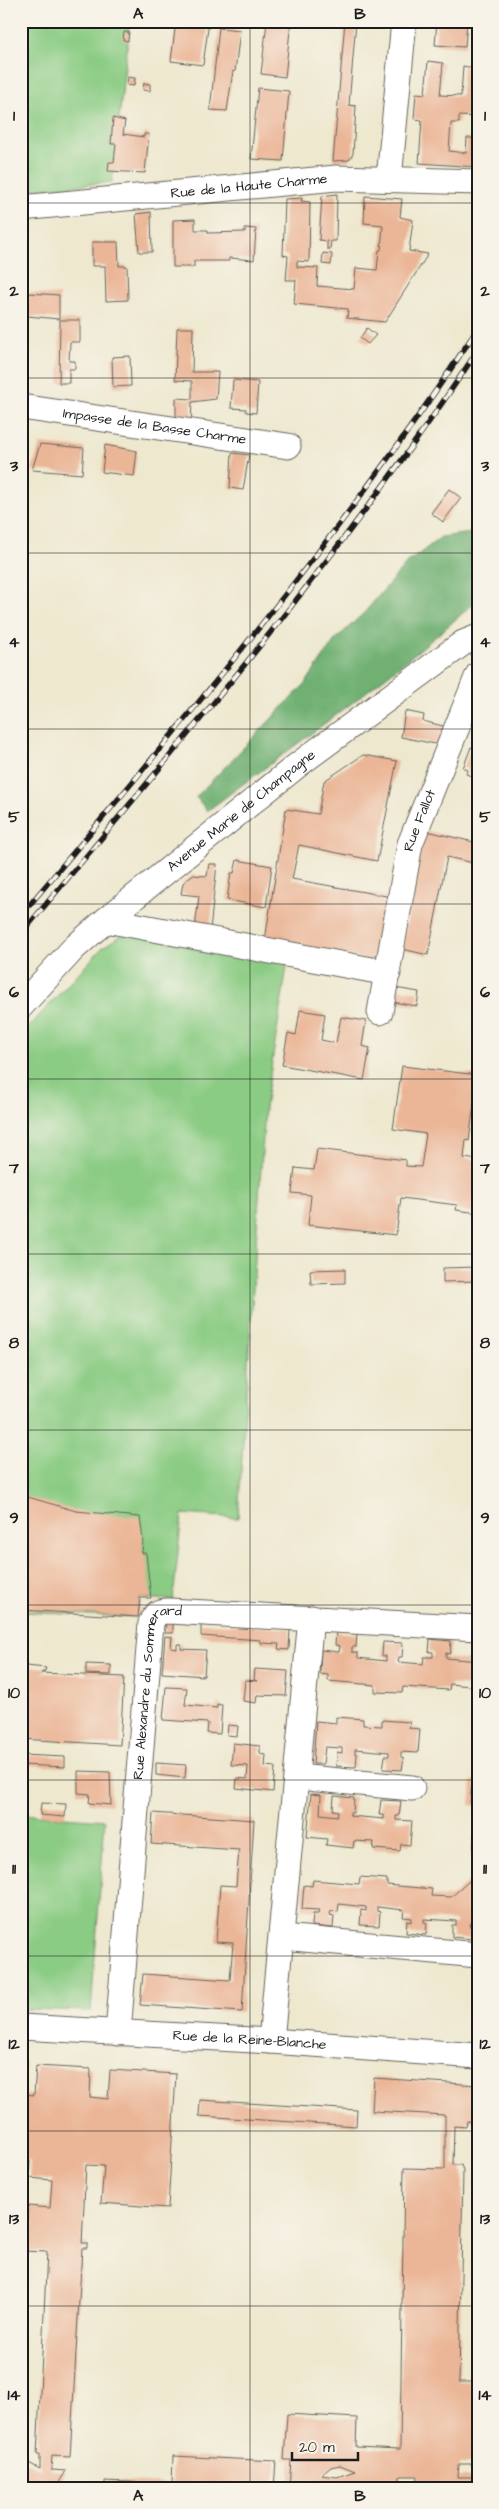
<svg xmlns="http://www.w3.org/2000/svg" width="499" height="2509" font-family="'Architects Daughter',sans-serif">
<rect width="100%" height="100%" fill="#f7f3e8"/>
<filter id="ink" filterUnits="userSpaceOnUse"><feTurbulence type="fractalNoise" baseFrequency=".02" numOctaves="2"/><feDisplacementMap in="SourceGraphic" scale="10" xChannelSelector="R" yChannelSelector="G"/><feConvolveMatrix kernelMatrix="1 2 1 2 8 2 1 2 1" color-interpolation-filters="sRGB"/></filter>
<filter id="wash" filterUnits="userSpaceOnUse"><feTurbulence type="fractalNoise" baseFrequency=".0096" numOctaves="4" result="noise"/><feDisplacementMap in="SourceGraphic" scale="20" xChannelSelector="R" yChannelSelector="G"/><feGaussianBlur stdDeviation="1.12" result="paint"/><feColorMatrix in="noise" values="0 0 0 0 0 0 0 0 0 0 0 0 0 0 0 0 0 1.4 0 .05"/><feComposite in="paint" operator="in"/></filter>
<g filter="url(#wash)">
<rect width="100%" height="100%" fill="#eee8cf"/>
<!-- green -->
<g fill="#8bcc84" stroke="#547450">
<polygon points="21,21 130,21 112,182 21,191"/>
<polygon points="135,932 288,960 265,1107 238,1518 182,1514 173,1600 140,1598 137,1617 21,1612 21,1035 103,947 120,936"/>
<polygon points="21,1814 105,1820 91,2011 21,2009"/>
</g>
<!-- forest -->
<path fill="#70b072" stroke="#466647" d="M478,532V600C393,676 298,743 207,811L196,797L305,684L335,640L364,613L406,564L441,537Z"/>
<g id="blocks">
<!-- building -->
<g fill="#ebb697" fill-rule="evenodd">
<polygon points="176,21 209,21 203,65 171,61"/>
<polygon points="267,21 291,21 285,77 261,74"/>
<polygon points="345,21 356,21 349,105 356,106 353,154 349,160 333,161"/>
<polygon points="437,21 467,21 465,47 435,45"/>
<polygon points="219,28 240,30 235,72 233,71 227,111 210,110"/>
<polygon points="124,32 129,32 128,41 123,40"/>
<polygon points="428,61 443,63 440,95 461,96 463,66 478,69 478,117 459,116 459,123 451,123 449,151 466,153 467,138 478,138 478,167 419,163 422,120 414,119 416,93 425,94"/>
<polygon points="128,77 135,78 134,86 127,85"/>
<polygon points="144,83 150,84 150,91 143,90"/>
<polygon points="258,88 289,91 283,161 251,159"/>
<polygon points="113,118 125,121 123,134 144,137 144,134 149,134 145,173 108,171 109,162 114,162 116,144 111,144"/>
<polygon points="337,194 336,241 331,241 330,249 327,249 327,241 319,240 322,196"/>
<polygon points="365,196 402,199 400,217 413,220 409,251 428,254 385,322 347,318 348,309 294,304 296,280 286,280 288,256 283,255 285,199 302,198 301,201 310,202 309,262 297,261 297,267 318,268 317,286 354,289 356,268 377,270 379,250 381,250 383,225 364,223"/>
<polygon points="151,212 152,252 139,252 136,214"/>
<polygon points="195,219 195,230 208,230 208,233 245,232 245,228 256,229 254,260 229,258 229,261 194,261 194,267 173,267 173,220"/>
<polygon points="92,242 118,242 119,266 127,266 128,300 106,301 105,266 92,266"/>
<polygon points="323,253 332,254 331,265 322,264"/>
<polygon points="29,293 59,295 59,319 27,316"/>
<polygon points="21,316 25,316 23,335 21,335"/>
<polygon points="60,320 80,320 80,342 70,342 69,361 75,361 75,369 69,369 69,383 59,383"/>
<polygon points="177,328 193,328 192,372 218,372 216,399 192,402 191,423 176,420 176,398 192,399 192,381 175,380"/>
<polygon points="367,328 376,335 368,344 360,338"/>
<polygon points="130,356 131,386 113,387 112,357"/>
<polygon points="233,380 258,382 256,413 246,412 246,409 231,408"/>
<polygon points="40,444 84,448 82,474 32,470"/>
<polygon points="105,445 137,451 134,476 102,472"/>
<polygon points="232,453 249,455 243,490 230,488"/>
<polygon points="449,489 461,498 443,522 431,513"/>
<polygon points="405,711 424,715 423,721 447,727 440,745 401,737"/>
<polygon points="478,746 478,778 466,774 468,770 463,768 471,747 476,749"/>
<polygon points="363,755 397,761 377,861 299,845 292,879 392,897 381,951 370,960 265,940 286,809 318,814 324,781"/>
<polygon points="427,831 478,843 478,864 447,857 428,955 402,949 421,848"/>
<polygon points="237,860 272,866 266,907 227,900 231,873 234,873"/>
<polygon points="209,864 217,864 210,930 195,928 199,896 181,894 183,883 192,875 207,876"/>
<polygon points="395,988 419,992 417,1006 392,1002"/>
<polygon points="300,1010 325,1014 321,1040 336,1043 341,1017 366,1021 362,1046 370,1048 364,1080 282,1065 288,1033 296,1035"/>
<polygon points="402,1066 478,1075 469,1141 466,1140 464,1158 478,1160 478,1213 456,1210 457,1205 401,1198 396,1235 308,1225 311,1195 292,1193 295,1168 314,1170 317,1149 406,1160 406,1166 421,1167 426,1134 393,1129"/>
<polygon points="477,1267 478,1281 443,1282 443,1268"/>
<polygon points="345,1269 345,1283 311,1284 310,1270"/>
<polygon points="21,1495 76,1511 140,1517 143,1540 142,1553 146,1553 151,1598 140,1598 138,1617 21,1610"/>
<polygon points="166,1621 173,1621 173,1633 165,1633"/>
<polygon points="201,1623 290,1629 289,1650 278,1649 279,1644 261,1643 261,1640 201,1636"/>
<polygon points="336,1632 357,1634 356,1647 352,1647 352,1652 358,1653 358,1658 386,1661 386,1656 382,1656 383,1642 403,1643 402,1657 399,1657 398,1662 423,1664 424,1657 433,1657 433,1652 429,1652 430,1639 451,1641 450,1654 446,1653 446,1658 478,1661 478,1697 470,1686 450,1684 449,1690 403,1687 402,1693 375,1692 375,1685 328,1681 328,1675 320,1674 321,1650 339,1652 340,1646 335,1645"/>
<polygon points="165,1636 172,1637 171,1648 177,1649 177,1644 181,1644 181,1649 206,1650 204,1676 162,1673"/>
<polygon points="21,1662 26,1662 26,1666 46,1668 45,1671 41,1673 124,1677 120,1745 21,1739"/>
<polygon points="86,1664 111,1665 111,1675 86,1674"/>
<polygon points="255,1669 288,1671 286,1696 257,1695 256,1703 243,1701 245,1680 258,1681 254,1680"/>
<polygon points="166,1687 187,1688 185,1705 217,1708 217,1704 222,1705 220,1734 207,1733 208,1723 163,1720"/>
<polygon points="336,1717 363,1719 363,1725 382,1726 382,1720 410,1722 409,1728 420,1729 418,1753 401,1752 401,1757 404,1758 402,1770 383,1769 385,1756 389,1756 389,1752 355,1749 355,1754 357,1754 356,1767 336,1766 337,1752 342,1753 342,1748 325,1747 323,1764 313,1764 316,1721 336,1723"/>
<polygon points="228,1725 238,1726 237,1736 227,1735"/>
<polygon points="233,1743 260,1746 260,1754 266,1755 265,1766 275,1767 273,1792 236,1788 237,1778 247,1779 248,1766 231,1765"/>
<polygon points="21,1755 65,1757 65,1767 21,1765"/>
<polygon points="156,1763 186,1765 185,1778 156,1775"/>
<polygon points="78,1771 110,1772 111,1805 89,1803 90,1794 78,1793"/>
<polygon points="472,1780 478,1781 478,1806 470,1805"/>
<polygon points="311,1794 321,1795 320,1814 337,1816 338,1811 333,1810 334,1796 354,1798 353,1813 350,1812 350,1816 384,1819 384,1815 379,1815 381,1800 401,1801 399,1816 396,1816 396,1820 412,1821 410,1845 401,1844 400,1851 373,1849 374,1842 354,1841 353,1848 326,1845 327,1839 307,1837"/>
<polygon points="41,1803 66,1804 65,1817 40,1815"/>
<polygon points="476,1812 478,1812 478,1853 473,1853"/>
<polygon points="153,1813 254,1820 242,2012 140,2005 143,1974 230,1980 233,1943 216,1942 220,1885 236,1886 239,1850 151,1844"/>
<polygon points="478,1873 478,1920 475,1918 469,1926 473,1926 472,1939 452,1937 452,1925 456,1925 456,1921 424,1919 424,1922 427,1923 426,1935 406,1933 407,1921 411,1922 412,1918 403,1917 404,1910 377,1907 377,1911 380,1912 379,1926 360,1925 361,1910 366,1911 366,1907 339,1904 338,1912 331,1911 330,1915 334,1916 333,1928 312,1926 313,1914 318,1914 319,1910 302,1909 304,1885 312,1886 313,1880 359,1884 360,1877 387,1879 387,1885 432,1889 431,1896 451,1897"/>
<polygon points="21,2063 26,2063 24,2094 34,2095 36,2066 91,2069 90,2097 108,2099 110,2070 176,2074 168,2208 101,2203 104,2166 86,2165 82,2243 87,2243 87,2248 82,2248 70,2457 52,2456 51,2470 66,2471 58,2484 61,2488 21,2488 21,2459 40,2469 40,2455 37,2455 47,2252 21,2251 21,2218 27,2219 28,2206 50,2208 52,2180 29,2178 30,2161 21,2161"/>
<path d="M374,2078L478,2085V2122L467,2121L466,2127L454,2126L453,2165H461L463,2170L459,2382H478L477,2464H459L458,2477H478V2488H289L291,2460H284L287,2414L357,2418L356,2447L400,2449L404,2168L445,2169V2115L372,2111ZM340,2465L355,2471L337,2477L321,2475L331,2467ZM400,2476H418L417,2485H400Z"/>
<polygon points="200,2100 357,2110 356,2126 199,2116"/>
<polygon points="173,2456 276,2461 274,2488 105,2488 105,2481 172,2484"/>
</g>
</g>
</g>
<g filter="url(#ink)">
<use href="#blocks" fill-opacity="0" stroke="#66635b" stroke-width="1"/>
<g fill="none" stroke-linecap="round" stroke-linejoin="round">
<!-- minor casing -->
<g stroke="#66635b" stroke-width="27">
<g id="minor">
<polyline points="389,179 404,21"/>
<path id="s1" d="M21,208L336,178L478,182"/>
<path id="s2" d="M21,407L288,446"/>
<polyline points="106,920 388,973"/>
<path id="s3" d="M21,1006L74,948L106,920L299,764L463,643L478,637"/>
<path id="s4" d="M380,1012L410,844L478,675"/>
<polyline points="297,1777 412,1788"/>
<polyline points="282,1937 478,1955"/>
<path id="s5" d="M21,2027L271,2041L478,2056"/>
<path id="s6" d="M118,2033L151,1623C156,1612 159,1611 169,1611L478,1628"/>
<polyline points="271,2041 311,1618"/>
</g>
</g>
<!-- minor -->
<use href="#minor" stroke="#fff" stroke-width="25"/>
<!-- rail casing -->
<g stroke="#1c1c1c" stroke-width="5.5">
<g id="rail">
<path d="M21,915C181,725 342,536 478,328"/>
<path d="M21,934C180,744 341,557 478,350"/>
</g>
</g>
<!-- rail -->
<use href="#rail" stroke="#f7f3e8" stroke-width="4" stroke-dasharray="11" stroke-linecap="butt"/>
</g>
</g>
<!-- grid -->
<path fill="none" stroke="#1c1c1c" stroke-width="1" stroke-opacity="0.55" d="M250,21V2488M21,203H478M21,378H478M21,553H478M21,729H478M21,904H478M21,1079H478M21,1254H478M21,1430H478M21,1605H478M21,1780H478M21,1956H478M21,2131H478M21,2306H478"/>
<g text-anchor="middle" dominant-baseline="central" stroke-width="4.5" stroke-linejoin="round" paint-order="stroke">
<!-- street labels -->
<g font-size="14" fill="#1c1c1c" stroke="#f7f3e8">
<text stroke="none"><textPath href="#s1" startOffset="229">Rue de la Haute Charme</textPath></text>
<text stroke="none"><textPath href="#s2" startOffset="135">Impasse de la Basse Charme</textPath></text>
<text stroke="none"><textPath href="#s3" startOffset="295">Avenue Marie de Champagne</textPath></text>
<text stroke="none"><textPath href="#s4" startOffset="196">Rue Fallot</textPath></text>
<text stroke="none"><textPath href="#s6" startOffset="351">Rue Alexandre du Sommerard</textPath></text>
<text stroke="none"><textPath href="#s5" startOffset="229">Rue de la Reine-Blanche</textPath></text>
</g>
</g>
<!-- margin -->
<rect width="499" height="2509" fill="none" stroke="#f7f3e8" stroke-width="55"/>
<!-- scale -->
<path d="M292 2452v8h66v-8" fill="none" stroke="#1c1c1c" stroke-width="2.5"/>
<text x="299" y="2452" font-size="15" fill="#1c1c1c" stroke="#f7f3e8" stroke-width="4" paint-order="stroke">20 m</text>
<rect x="28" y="28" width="444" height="2454" fill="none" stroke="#1c1c1c" stroke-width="2"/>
<g font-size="16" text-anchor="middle" font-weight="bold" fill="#1c1c1c">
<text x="138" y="19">A</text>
<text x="360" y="19">B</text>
<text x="14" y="121">1</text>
<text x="485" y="121">1</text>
<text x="14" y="296">2</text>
<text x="485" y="296">2</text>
<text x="14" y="471">3</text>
<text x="485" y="471">3</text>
<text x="14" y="647">4</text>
<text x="485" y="647">4</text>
<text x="14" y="822">5</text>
<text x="485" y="822">5</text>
<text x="14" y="997">6</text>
<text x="485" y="997">6</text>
<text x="14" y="1173">7</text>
<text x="485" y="1173">7</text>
<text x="14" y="1348">8</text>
<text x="485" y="1348">8</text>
<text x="14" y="1523">9</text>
<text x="485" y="1523">9</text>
<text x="14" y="1698">10</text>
<text x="485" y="1698">10</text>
<text x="14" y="1874">11</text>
<text x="485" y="1874">11</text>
<text x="14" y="2049">12</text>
<text x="485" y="2049">12</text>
<text x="14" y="2224">13</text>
<text x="485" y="2224">13</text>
<text x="14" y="2400">14</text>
<text x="485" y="2400">14</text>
<text x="138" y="2501">A</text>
<text x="360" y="2501">B</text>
</g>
</svg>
